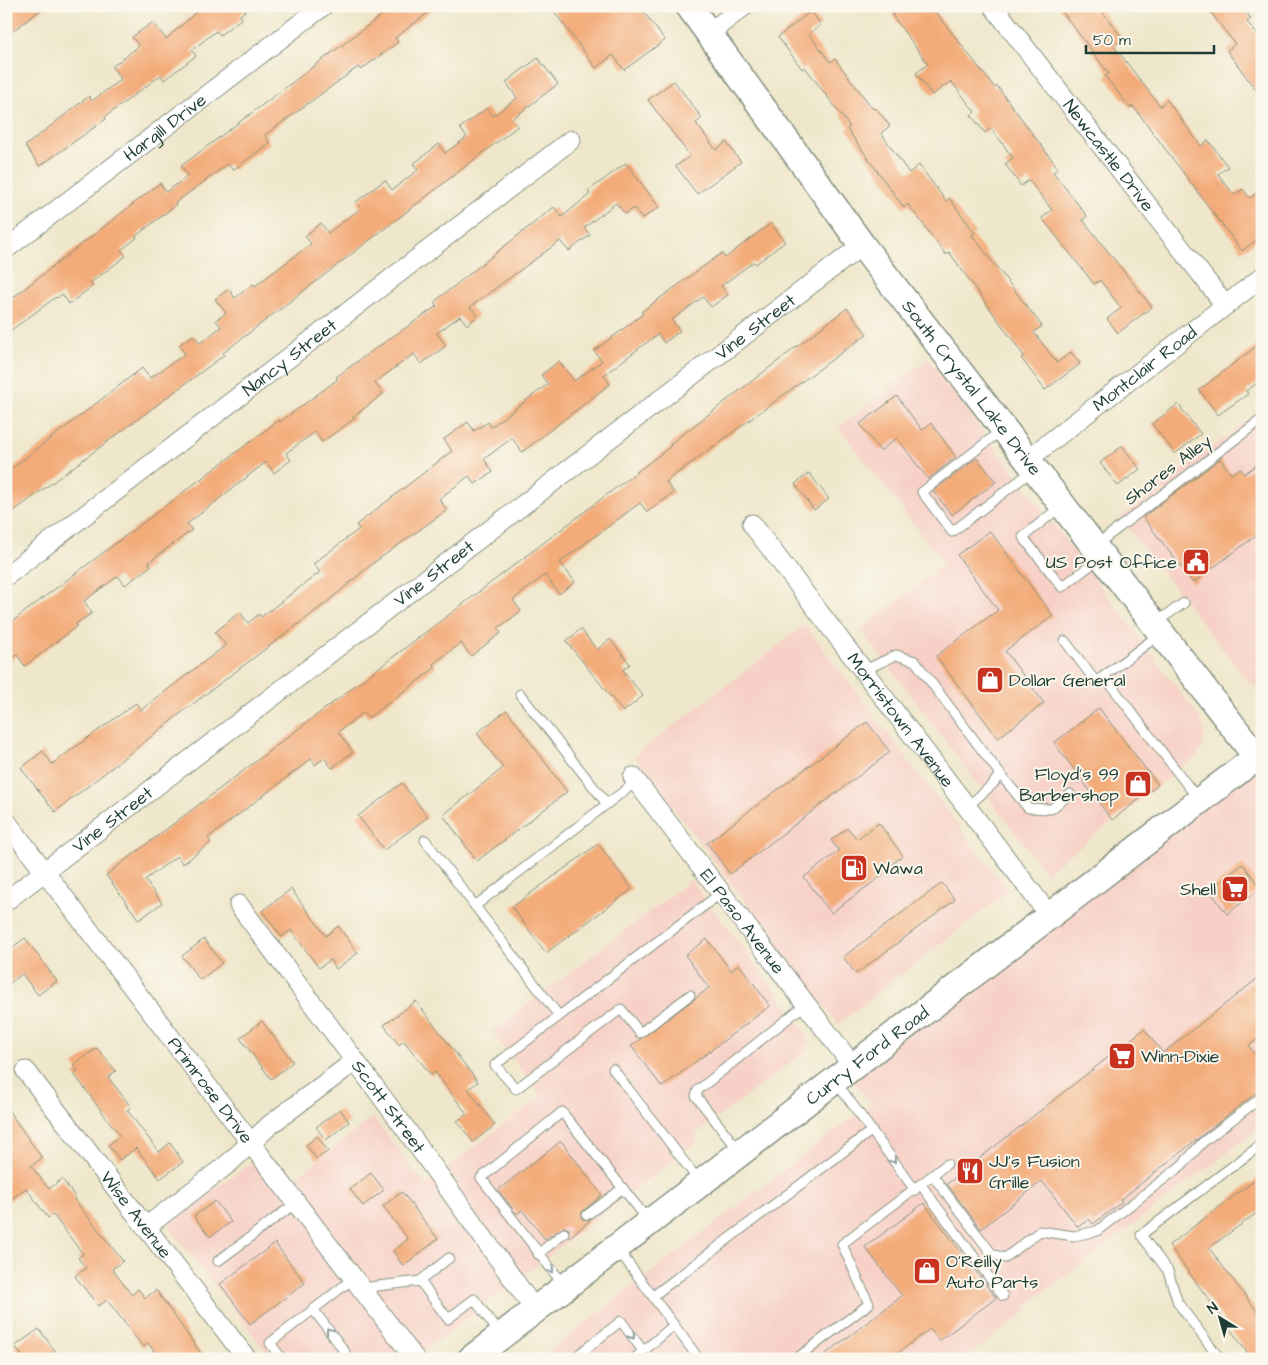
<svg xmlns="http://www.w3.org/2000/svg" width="1268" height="1365" font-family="'Architects Daughter',sans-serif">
<rect width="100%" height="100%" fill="#fbf7ec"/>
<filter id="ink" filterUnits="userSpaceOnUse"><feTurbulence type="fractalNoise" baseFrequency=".02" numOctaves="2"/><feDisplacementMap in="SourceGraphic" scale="10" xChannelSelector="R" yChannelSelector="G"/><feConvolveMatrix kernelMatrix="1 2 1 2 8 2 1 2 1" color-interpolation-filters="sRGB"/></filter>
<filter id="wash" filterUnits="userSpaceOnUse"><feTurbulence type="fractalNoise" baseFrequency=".0096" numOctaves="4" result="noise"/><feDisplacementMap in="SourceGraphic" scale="20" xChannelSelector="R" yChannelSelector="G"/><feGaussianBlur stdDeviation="1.12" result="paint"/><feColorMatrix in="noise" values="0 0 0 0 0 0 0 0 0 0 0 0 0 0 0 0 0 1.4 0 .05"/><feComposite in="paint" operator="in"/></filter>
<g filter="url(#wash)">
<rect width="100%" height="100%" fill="#efe7cb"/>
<!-- built -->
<g fill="#f7d1c7">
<polygon points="928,359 1200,718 1205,730 1203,746 1196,757 1046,873 861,630 944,564 839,427"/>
<polygon points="1262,409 1262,690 1249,683 1120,518"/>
<polygon points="805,625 1008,891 838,1024 634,756"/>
<polygon points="1262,754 1262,1126 1026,1306 1028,1310 964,1359 539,1359 871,1103 846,1071"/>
<polygon points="691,880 804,1029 808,1043 804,1052 695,1135 699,1140 414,1359 265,1359 269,1355 168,1226 260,1155 284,1186 373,1117 425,1185 541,1096 492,1032"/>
</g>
<g id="blocks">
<!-- building -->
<g fill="#f3ac79">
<polygon points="6,6 46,6 6,36"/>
<polygon points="203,6 251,6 240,15 242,18 220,35 216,31 192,50 196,56 164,80 161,75 105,117 106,119 40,166 25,146 89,96 92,101 121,79 112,67 139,46 132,37 153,22 166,39"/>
<polygon points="394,6 437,6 395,38 398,42 361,70 358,67 265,135 270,143 233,170 228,164 175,203 176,205 136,236 137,238 121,250 126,256 90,283 93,286 69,304 62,294 57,298 56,297 6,334 6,303 160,183 166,192 188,176 181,166"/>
<polygon points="550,6 639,6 665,40 624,70 613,55 596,68"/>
<polygon points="903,6 931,6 995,88 997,86 1058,168 1053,172 1087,216 1083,220 1152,307 1118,333 1107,319 1121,308 1100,280 1094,284 1042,218 1052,210 1029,180 1021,186 1005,164 1013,158 991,128 985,133 971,115 975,112 951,81 932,95 916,73 928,64 892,15"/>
<polygon points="1058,6 1098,6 1123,39 1114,46 1160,106 1167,100 1201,146 1208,140 1228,167 1218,174 1234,195 1243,189 1250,198 1256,193 1262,200 1262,236 1242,251 1133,106 1130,108 1105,76 1109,74"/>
<polygon points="1206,6 1242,6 1251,19 1247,22 1262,40 1262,98 1227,51 1235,44"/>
<polygon points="811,11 821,25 809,34 830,62 835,59 873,109 876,108 890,126 881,133 909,173 919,165 946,201 949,198 975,233 972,235 1042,326 1034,332 1057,363 1071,352 1080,364 1045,390 1021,358 1024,356 949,252 946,255 908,204 904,208 847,129 850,127 805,67 802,69 778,37"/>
<polygon points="538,58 558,84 512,119 518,126 223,353 224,355 6,517 6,473 142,368 150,378 185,354 179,345 193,335 200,343 221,327 216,320 226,313 215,299 229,289 235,298 253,284 255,286 311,244 305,236 321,223 328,233 361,208 356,202 385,180 392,190 418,170 413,164 439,144 445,153 467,137 460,128 487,108 493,116 517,98 506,82"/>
<polygon points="674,81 702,118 696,123 716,150 726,142 741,162 697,194 676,166 690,156 648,100"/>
<polygon points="626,163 659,207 642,219 634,208 625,214 616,203 584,228 590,235 569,251 560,241 470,307 478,316 467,325 460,316 437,333 446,346 421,364 414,354 385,375 375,383 383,394 353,417 354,419 322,442 315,432 286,453 291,460 274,473 266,462 187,524 192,530 149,562 151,566 125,585 118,576 84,601 92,613 76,624 77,626 25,666 17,655 6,664 6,626 279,420 280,422 338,379 336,377 369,353 437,306 434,302 554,207 562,217 590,194 588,191"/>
<polygon points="771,223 785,242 756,264 753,262 721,286 728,295 711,307 703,297 672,320 680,331 664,343 658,334 604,375 610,384 522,452 512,438 484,459 493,472 475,484 469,476 439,499 447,510 372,564 326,603 185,710 55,812 21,768 43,751 52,764 136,703 141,710 226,645 215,632 240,612 248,623 259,614 261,617 320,572 313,564 359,529 356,525 452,451 444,439 468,422 474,431 488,422 491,427 548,384 541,375 559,361 574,381 602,361 594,351 643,314 641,312 722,253 725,258"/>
<polygon points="847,308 867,334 676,474 666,482 674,493 647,512 640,503 560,562 575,582 559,594 545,575 513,600 521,611 498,628 501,633 471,656 461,643 433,664 436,667 406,690 368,718 364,712 338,732 353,752 332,768 324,758 315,765 311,759 208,838 211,842 183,864 177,856 145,880 162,903 139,920 106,875 671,446 670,444"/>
<polygon points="1262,342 1262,380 1246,391 1248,394 1218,415 1199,390"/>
<polygon points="897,396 922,430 931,423 956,457 928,479 897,438 880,451 860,424"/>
<polygon points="1178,404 1201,434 1175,454 1152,424"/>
<polygon points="1122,446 1140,469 1118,486 1100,463"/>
<polygon points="977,458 996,482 952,515 933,491"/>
<polygon points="1220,459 1231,474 1240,468 1244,474 1262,461 1262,531 1193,583 1143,517"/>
<polygon points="809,473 829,499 814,510 795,484"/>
<polygon points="990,531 1053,616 1005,651 1044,703 998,738 936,656 998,610 957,555"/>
<polygon points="581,629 597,650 610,639 630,664 623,670 643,696 623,712 566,641"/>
<polygon points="1099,708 1158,785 1112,820 1054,743"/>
<polygon points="507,710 567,792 477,861 443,815 503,768 477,733"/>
<polygon points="867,722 890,752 730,874 707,843"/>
<polygon points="402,783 428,817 384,850 358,816"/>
<polygon points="879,823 903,856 881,872 883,875 831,913 804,877 839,851 831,840 848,828 857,839"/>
<polygon points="598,844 632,889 546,953 512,907"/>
<polygon points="1243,864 1261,888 1227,914 1209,890"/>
<polygon points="942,883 955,900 856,974 843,957"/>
<polygon points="291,889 326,936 338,926 358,953 336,969 330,960 319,968 291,930 282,937 262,911"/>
<polygon points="25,938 57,981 38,995 22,974 6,986 6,952"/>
<polygon points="204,939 222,963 200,980 182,956"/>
<polygon points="707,939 731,971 739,964 770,1006 662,1087 631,1046 709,988 685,955"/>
<polygon points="1262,975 1262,1036 1249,1046 1262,1062 1262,1088 1120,1200 1122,1202 1093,1224 1089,1219 1078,1227 1042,1181 981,1229 947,1184 1144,1029 1163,1053"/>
<polygon points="416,1001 478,1082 468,1089 495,1125 473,1142 457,1121 467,1114 435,1072 431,1075 404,1041 399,1045 384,1025"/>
<polygon points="262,1021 293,1062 271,1079 240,1038"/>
<polygon points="97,1048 116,1071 108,1077 131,1107 127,1110 159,1152 170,1143 183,1162 160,1179 136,1148 120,1160 108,1145 120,1136 74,1074 78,1071 73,1065"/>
<polygon points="6,1107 42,1158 31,1166 49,1189 62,1179 76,1198 74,1199 123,1261 112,1269 132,1295 138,1289 145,1298 156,1290 205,1359 160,1359 148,1343 143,1347 107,1300 98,1306 75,1276 86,1268 78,1258 83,1254 53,1215 48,1218 26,1188 6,1203"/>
<polygon points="340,1109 349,1122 326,1140 316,1127"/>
<polygon points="317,1136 328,1151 317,1159 306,1145"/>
<polygon points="561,1141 602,1195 582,1212 582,1219 591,1220 568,1238 569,1229 564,1227 545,1239 522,1210 517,1214 498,1190"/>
<polygon points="371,1173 384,1190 363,1206 350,1189"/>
<polygon points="1262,1175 1262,1209 1209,1248 1262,1318 1262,1354 1252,1359 1169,1245"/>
<polygon points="402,1192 438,1239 403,1266 393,1251 408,1239 383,1206"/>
<polygon points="215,1201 231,1222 210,1237 194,1216"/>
<polygon points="924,1203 996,1298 939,1341 930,1329 890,1359 819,1359 902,1296 865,1247"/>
<polygon points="275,1243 305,1283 250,1324 220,1284"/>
<polygon points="39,1329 56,1352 46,1359 24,1359 15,1346"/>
</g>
</g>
</g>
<g filter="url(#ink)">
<use href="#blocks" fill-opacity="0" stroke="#879280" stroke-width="1"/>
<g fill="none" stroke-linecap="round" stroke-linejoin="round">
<!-- lane casing -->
<g stroke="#879280" stroke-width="11">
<g id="lane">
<polyline points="1002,430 922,492 952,532 1032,471"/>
<polyline points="1060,507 1023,537 1062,587 1100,558"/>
<polyline points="1096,545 1262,419"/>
<polyline points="1155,623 1184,603"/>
<polyline points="1065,641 1096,682 1160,634"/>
<polyline points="863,671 896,655 915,661 1000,774 993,784 967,807"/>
<polyline points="1104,676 1198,799"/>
<polyline points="520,694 607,804 637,781"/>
<polyline points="1000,774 1028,808 1051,809 1070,794"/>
<polyline points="425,840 475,906 607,804"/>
<polyline points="475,906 559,1016"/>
<polyline points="690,995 640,1033 621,1009 516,1089 495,1065 721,893"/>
<polyline points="613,1069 699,1181"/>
<polyline points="836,1082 915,1190"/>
<polyline points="740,1152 696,1096 698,1090 806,1004"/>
<polyline points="933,1176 992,1254 1005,1258 1040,1231 1074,1236 1097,1231 1182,1165 1203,1142 1262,1097"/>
<polyline points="921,1185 1003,1296"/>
<polyline points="587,1215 623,1188"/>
<polyline points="617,1248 699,1359"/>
<polyline points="538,1254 564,1233"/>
<polyline points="218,1261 296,1203"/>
<polyline points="420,1281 449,1258"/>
<polyline points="563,1284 481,1178 562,1112 648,1220"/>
<polyline points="361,1288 420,1281 448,1319 474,1299 500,1334"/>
<polyline points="653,1296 871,1131"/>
<polyline points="313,1309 345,1352 335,1359"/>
<polyline points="282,1359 270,1343 354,1278"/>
<polyline points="573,1359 621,1321 643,1351"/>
<polyline points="634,1359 674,1325"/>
<polyline points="796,1359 869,1304 842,1244 947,1164"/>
<polyline points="1220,1359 1178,1303 1168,1271 1141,1235 1262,1144"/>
</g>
</g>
<!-- street casing -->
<g stroke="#879280" stroke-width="21">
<g id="street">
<path id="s1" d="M993,6L1225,305"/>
<polyline points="709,33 744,6"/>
<path id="s2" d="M6,249L323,6"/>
<path id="s3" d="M1027,460L1262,277"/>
<path id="s4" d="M752,524L1049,915"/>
<path id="s5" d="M6,576L571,140"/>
<path id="s6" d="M633,777L853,1066"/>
<path id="s7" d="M6,821L415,1359"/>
<path id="s8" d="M6,901L862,245"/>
<path id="s9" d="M239,905L405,1128L535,1310"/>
<path id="s10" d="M26,1071L247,1359"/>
<polyline points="146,1227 229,1163 271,1124 355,1061"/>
</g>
</g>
<!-- secondary casing -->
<g stroke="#879280" stroke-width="29">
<g id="secondary">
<path id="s11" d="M689,6L862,245L1262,764"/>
<path id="s12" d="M471,1359L1262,753"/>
</g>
</g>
<!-- lane -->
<use href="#lane" stroke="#fff" stroke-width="9"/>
<!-- street -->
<use href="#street" stroke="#fff" stroke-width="19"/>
<!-- secondary -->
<use href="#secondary" stroke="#fff" stroke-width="26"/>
</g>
<!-- one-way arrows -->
<defs><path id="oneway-chevron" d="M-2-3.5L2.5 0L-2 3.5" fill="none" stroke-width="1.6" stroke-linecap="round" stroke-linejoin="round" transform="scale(1.25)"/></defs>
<g stroke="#8f9e9a">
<use href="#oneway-chevron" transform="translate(893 1160) rotate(53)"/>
<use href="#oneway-chevron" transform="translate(551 1270) rotate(50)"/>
<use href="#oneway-chevron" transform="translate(329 1331) rotate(-127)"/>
<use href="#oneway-chevron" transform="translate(632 1336) rotate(54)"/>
</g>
</g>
<!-- icons -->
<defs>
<g id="civic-square" transform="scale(1.4375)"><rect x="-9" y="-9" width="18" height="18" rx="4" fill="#c8321e" stroke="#fbf7ec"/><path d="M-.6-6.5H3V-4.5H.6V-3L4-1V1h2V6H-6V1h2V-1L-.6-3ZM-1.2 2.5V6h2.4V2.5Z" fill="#fff"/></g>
<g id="shop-square" transform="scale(1.4375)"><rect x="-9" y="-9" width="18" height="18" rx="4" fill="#c8321e" stroke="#fbf7ec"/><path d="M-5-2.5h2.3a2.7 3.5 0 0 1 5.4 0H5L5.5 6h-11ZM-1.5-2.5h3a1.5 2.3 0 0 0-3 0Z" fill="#fff"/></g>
<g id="fuel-square" transform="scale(1.4375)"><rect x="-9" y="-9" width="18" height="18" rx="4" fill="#c8321e" stroke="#fbf7ec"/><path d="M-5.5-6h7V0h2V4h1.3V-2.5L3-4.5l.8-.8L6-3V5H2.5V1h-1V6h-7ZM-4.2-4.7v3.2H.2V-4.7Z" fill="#fff"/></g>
<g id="supermarket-square" transform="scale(1.4375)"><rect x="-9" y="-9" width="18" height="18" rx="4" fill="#c8321e" stroke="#fbf7ec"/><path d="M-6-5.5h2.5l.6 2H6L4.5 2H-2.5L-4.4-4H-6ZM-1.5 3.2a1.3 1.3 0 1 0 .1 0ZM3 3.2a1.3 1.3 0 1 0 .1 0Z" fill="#fff"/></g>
<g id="restaurant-square" transform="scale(1.4375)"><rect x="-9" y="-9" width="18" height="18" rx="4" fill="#c8321e" stroke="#fbf7ec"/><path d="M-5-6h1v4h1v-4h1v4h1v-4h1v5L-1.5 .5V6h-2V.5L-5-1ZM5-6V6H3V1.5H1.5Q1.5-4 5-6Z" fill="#fff"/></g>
</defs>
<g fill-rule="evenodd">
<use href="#civic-square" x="1196" y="562"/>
<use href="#shop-square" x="990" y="680"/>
<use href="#shop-square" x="1138" y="784"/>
<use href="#fuel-square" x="854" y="868"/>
<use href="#supermarket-square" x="1235" y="889"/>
<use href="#supermarket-square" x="1122" y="1056"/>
<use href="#restaurant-square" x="970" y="1171"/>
<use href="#shop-square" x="927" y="1271"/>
</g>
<g text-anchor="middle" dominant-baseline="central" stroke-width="4" stroke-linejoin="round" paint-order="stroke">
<!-- street labels -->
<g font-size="18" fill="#1f3d34" stroke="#fbf7ec">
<text stroke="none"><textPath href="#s2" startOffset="200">Hargill Drive</textPath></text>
<text stroke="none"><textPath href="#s1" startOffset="189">Newcastle Drive</textPath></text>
<text stroke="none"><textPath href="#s8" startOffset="944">Vine Street</textPath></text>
<text stroke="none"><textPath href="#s5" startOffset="358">Nancy Street</textPath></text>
<text stroke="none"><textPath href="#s3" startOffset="149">Montclair Road</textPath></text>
<text stroke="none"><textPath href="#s11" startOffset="475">South Crystal Lake Drive</textPath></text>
<text transform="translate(1168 470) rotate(-37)">Shores Alley</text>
<text stroke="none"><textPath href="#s8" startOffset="539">Vine Street</textPath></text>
<text stroke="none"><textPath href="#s4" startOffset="246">Morristown Avenue</textPath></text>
<text stroke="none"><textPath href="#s8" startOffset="134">Vine Street</textPath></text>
<text stroke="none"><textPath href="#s6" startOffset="181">El Paso Avenue</textPath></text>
<text stroke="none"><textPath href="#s12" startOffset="499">Curry Ford Road</textPath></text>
<text stroke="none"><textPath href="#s7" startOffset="338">Primrose Drive</textPath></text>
<text stroke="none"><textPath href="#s9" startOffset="251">Scott Street</textPath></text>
<text stroke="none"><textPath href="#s10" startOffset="181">Wise Avenue</textPath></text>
</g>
<!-- poi labels -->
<g font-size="18" fill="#1f3d34" stroke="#fbf7ec" text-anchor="start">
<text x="1177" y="562" text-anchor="end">US Post Office</text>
<text x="1009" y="680">Dollar General</text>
<text x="1119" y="774" text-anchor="end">Floyd's 99<tspan x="1119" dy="21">Barbershop</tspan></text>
<text x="873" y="868">Wawa</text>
<text x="1216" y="889" text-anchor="end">Shell</text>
<text x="1141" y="1056">Winn-Dixie</text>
<text x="989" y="1161">JJ's Fusion<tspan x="989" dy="21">Grille</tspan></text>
<text x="946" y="1261">O'Reilly<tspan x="946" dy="21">Auto Parts</tspan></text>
</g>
</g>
<!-- margin -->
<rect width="1268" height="1365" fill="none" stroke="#fbf7ec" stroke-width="25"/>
<!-- north arrow -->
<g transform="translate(1220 1318) rotate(323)" stroke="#fbf7ec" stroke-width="4" paint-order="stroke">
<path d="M0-4L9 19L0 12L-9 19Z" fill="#1f3d34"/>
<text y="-8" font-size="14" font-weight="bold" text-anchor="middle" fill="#1f3d34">N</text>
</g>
<!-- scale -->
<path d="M1086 45v8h128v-8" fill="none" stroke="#1f3d34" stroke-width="2.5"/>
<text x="1093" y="45" font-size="15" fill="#1f3d34" stroke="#fbf7ec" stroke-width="4" paint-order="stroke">50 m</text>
</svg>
